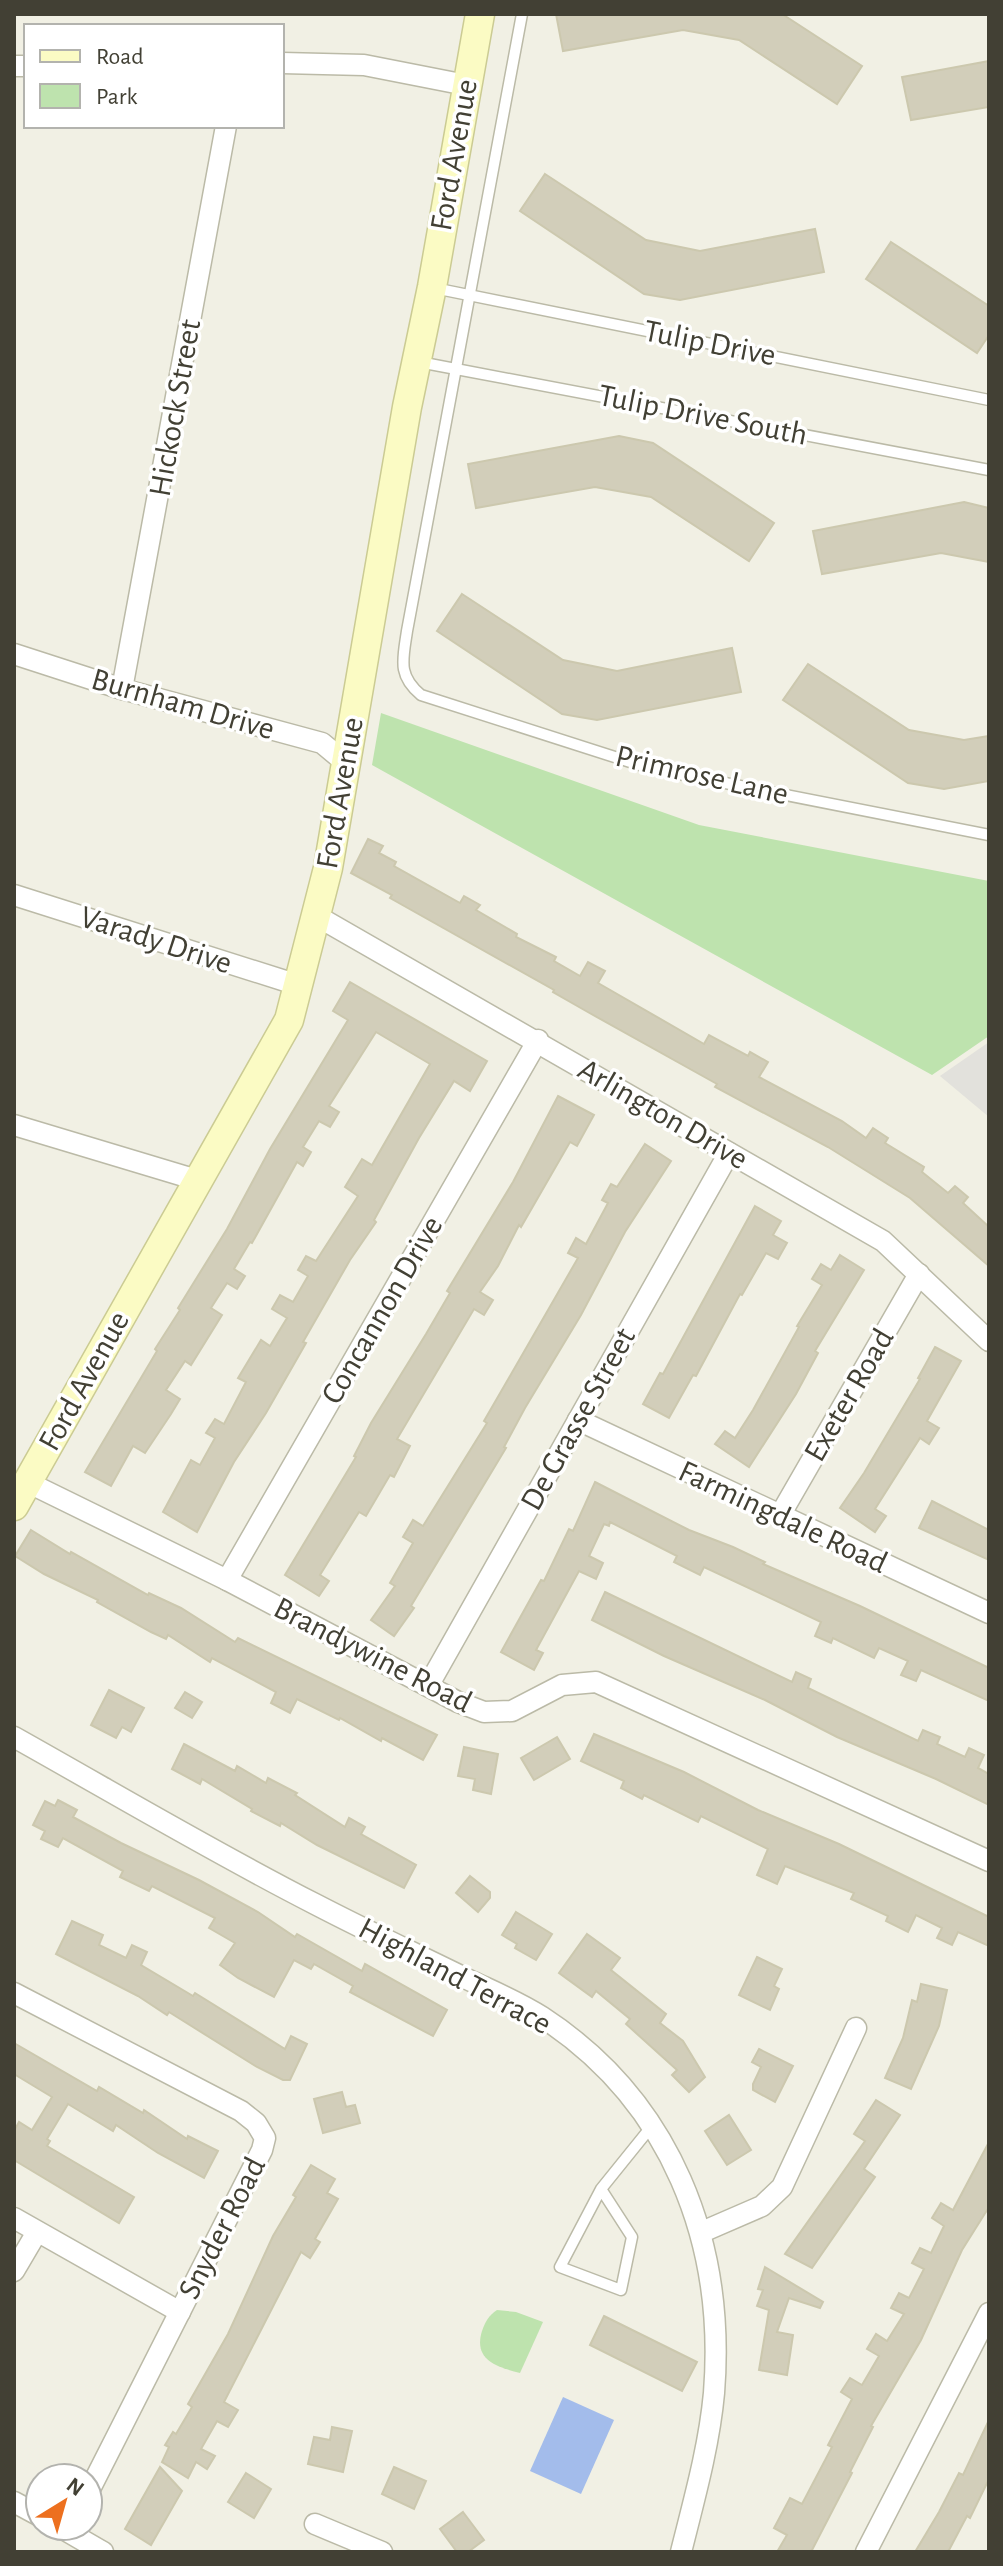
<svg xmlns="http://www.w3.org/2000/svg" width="1003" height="2566" font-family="'Alegreya Sans',sans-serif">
<rect width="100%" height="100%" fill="#f1f0e4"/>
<!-- green -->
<g fill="#bee3ae">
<polygon points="381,713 699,825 989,881 989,1036 932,1075 372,765"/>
<path d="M497,2310L516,2312L543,2322L520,2373C497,2367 473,2360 482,2331C485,2322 489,2315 497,2310Z"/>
</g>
<!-- parking -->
<polygon fill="#e2e1dc" points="989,1042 989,1117 940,1076"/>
<!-- water -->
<polygon fill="#a3bceb" points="563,2397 614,2420 581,2494 530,2471"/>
<!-- building -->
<g fill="#d2ceba" stroke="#ccc8ae" stroke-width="2">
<polygon points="556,14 782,14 862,66 837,104 739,40 683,30 563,51"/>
<polygon points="989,61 989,107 911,120 902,77"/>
<polygon points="545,174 646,240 700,251 815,229 824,272 680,300 644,294 520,211"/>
<polygon points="891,242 989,306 989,335 977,353 866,279"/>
<polygon points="619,436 653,443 774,523 749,561 651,497 595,487 476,508 468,464"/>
<polygon points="964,502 989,508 989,562 941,553 822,574 813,531"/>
<polygon points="462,594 563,660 617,671 732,648 741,692 597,720 562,714 437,631"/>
<polygon points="808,664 909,730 964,740 989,736 989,781 944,789 908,783 783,700"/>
<polygon points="368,839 383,846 379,853 396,862 394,866 460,903 464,896 480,905 476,910 517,934 516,937 556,957 554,961 580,976 588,962 605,971 598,983 704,1044 709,1035 748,1056 750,1052 768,1062 759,1077 842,1121 866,1138 873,1128 888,1138 885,1143 924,1167 922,1172 948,1193 955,1186 968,1197 963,1203 989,1227 989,1266 910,1198 828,1147 715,1087 717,1084 586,1011 553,992 554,990 390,898 392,895 351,873"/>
<polygon points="350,982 487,1061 470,1091 454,1081 419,1138 374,1220 376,1222 350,1260 303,1342 306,1343 266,1413 234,1462 197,1532 163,1512 191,1460 200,1465 215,1438 206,1433 215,1419 224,1424 246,1382 238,1378 261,1340 270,1346 287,1318 272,1309 280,1295 293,1302 308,1276 298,1270 306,1256 316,1261 358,1196 345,1187 362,1159 372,1165 430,1064 376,1032 329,1106 339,1112 330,1127 319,1121 303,1147 311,1152 303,1166 297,1162 252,1243 250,1242 234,1269 245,1276 237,1289 227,1283 211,1308 222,1315 191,1365 185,1361 166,1390 180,1399 171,1414 145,1453 133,1446 111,1486 85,1472 157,1351 155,1349 180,1310 178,1308 227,1229 270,1149 348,1020 333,1011"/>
<polygon points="558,1096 594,1115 577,1146 570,1142 521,1227 519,1225 498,1266 480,1292 493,1300 484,1315 474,1309 397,1439 410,1446 394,1477 390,1475 366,1516 359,1512 320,1575 329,1581 319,1596 285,1575 356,1457 354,1456 371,1423 426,1334 450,1293 447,1291 513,1182"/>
<polygon points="645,1144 671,1161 625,1232 581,1315 525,1408 504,1447 506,1448 411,1606 414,1608 394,1636 371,1620 395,1586 390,1583 413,1543 403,1537 413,1520 423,1526 487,1423 484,1421 578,1258 568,1253 576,1238 586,1244 608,1203 602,1200 611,1184 617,1187"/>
<polygon points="755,1206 781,1221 773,1235 787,1243 778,1259 766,1253 742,1295 740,1294 696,1376 693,1375 669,1418 643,1404 660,1373 663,1374"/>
<polygon points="840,1255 864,1270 815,1351 818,1353 796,1394 749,1467 715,1444 725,1431 735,1438 753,1410 799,1327 797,1326 822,1285 812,1279 821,1264 831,1270"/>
<polygon points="935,1347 961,1361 927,1421 939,1428 929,1444 920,1438 875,1509 886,1516 875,1532 840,1508 864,1473 920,1379 918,1378"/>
<polygon points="595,1482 689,1530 733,1547 765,1562 763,1564 860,1606 989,1668 989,1701 921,1670 916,1681 901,1675 908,1661 879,1648 874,1658 833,1638 831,1643 815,1636 821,1622 704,1567 700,1575 674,1562 677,1556 610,1522 609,1526 604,1524 589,1556 603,1563 596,1579 579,1571 536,1650 543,1653 534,1670 501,1652 541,1580 544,1581 569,1529 573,1531"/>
<polygon points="932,1501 989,1530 989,1560 919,1528"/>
<polygon points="31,1530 70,1554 71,1552 148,1595 149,1593 181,1608 235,1642 238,1638 437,1735 423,1760 382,1738 381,1741 340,1718 339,1720 297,1699 290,1713 271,1703 276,1692 212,1658 210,1662 168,1635 166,1639 151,1632 97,1602 98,1600 44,1574 15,1556"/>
<polygon points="605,1592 792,1682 796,1672 811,1679 808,1688 918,1741 923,1730 940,1737 937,1744 965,1757 969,1748 984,1755 978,1768 989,1774 989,1805 936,1779 837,1737 765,1700 664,1656 592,1620"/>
<polygon points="109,1690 144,1708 131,1732 122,1727 116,1738 91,1725"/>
<polygon points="185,1692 202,1702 192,1718 175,1708"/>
<polygon points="594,1734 684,1772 758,1810 839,1844 989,1917 989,1946 958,1932 952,1945 937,1938 942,1928 916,1915 908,1932 886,1921 888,1916 851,1899 854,1893 785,1866 777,1884 757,1875 768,1849 701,1816 698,1822 644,1795 642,1799 621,1788 624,1781 581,1761"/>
<polygon points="557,1737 570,1759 534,1780 521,1758"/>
<polygon points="184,1744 235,1771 237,1766 266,1783 268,1778 297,1793 295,1795 345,1827 349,1818 365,1827 361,1834 416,1865 404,1888 317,1845 281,1823 280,1826 251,1811 252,1809 202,1779 200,1784 172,1769"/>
<polygon points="464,1747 498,1754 491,1794 473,1790 475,1779 458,1776"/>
<polygon points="58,1800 77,1810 73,1817 121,1843 199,1880 258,1912 295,1937 297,1934 362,1971 365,1964 447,2010 433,2036 350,1992 353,1986 314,1964 311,1969 294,1960 274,1997 238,1978 220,1965 235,1943 209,1928 215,1918 152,1886 149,1891 120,1877 123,1871 63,1838 58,1847 41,1839 45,1831 33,1825 45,1801 55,1806"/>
<polygon points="470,1876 490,1892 490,1898 478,1912 456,1893"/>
<polygon points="516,1912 552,1934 536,1960 515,1948 517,1944 502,1935"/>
<polygon points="72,1921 103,1935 99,1945 126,1958 132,1945 147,1952 141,1965 193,1996 195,1993 285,2049 291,2036 307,2044 290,2080 283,2080 257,2067 169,2012 167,2015 138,1996 56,1954"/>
<polygon points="587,1934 620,1958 611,1970 666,2014 660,2023 683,2041 705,2077 689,2092 672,2075 677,2070 626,2024 630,2019 596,1991 592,1997 559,1973"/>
<polygon points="757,1957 782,1969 774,1986 779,1989 770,2010 739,1995"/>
<polygon points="921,1984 947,1990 939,2026 911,2089 885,2078 903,2038 912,2000 917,2002"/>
<polygon points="14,2043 97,2091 99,2087 143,2113 144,2110 187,2139 188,2136 218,2151 204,2178 158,2153 116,2125 113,2131 68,2104 47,2139 50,2141 47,2146 134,2197 119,2223 14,2160 14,2131 19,2122 32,2130 52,2097 14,2074"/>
<polygon points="759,2049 793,2066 775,2102 753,2090 753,2084 761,2067 752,2062"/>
<polygon points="342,2092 346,2107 355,2105 360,2123 323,2133 314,2099"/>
<polygon points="876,2100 900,2115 864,2169 875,2177 812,2268 785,2254 865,2141 854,2134"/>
<polygon points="729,2115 751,2150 727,2165 705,2131"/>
<polygon points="989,2142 989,2207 962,2250 921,2340 871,2426 873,2427 850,2472 852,2473 811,2552 777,2552 787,2535 774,2528 790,2498 802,2504 832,2447 828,2445 852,2399 841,2392 850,2378 862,2385 879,2356 867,2349 876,2334 887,2341 904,2314 891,2308 899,2293 909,2298 924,2269 912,2263 920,2248 931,2253 944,2226 932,2218 941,2203 953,2210"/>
<polygon points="311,2165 335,2179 327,2193 338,2199 315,2239 320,2242 310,2258 301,2252 224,2402 238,2410 228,2427 217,2421 201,2449 215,2456 207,2469 196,2462 188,2478 162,2462 169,2447 165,2445 173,2432 176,2434 192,2407 188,2404 228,2334 273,2236 296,2197 293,2195"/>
<polygon points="765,2267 823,2302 820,2308 789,2298 777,2332 793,2335 787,2375 759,2370 769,2310 757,2306 763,2290 758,2289"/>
<polygon points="604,2316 697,2362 682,2391 590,2345"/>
<polygon points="989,2420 989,2479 970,2518 967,2516 948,2552 915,2552 939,2512 959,2473 963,2475"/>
<polygon points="332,2427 352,2431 343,2472 308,2464 314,2437 330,2440"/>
<polygon points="160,2467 182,2491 151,2545 125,2529"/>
<polygon points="394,2467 426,2481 414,2509 382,2494"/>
<polygon points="246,2473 271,2489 254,2518 228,2502"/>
<polygon points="463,2512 484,2540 468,2552 457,2552 440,2529"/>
</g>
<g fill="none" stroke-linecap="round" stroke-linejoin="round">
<!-- lane casing -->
<g stroke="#bbbaa7" stroke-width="13">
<g id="lane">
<path d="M522,14L407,631C403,659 397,675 421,695L649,768L989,835"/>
<polyline points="434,288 989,400"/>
<polyline points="419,362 989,470"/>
<polyline points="601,2189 632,2237 621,2290 560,2267 601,2189 651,2127"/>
</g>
</g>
<!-- street casing -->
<g stroke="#bbbaa7" stroke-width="23">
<g id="street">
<polyline points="282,63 364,65 466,85"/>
<polyline points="14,66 26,66"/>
<polyline points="14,654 122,689 322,743 346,763"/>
<polyline points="122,689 226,126"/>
<polyline points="14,895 298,985"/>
<polyline points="315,915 883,1241 989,1341"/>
<polyline points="14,1125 197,1180"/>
<polyline points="578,1420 989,1613"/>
<polyline points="27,1482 227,1580 458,1702 484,1712 512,1711 562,1685 596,1682 989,1861"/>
<polyline points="779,1517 919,1274"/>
<polyline points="227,1580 538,1040"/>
<polyline points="428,1686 729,1153"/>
<path d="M14,1737C114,1793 213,1852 315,1904C365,1930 416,1954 467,1979C492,1991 519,2002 542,2017C671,2101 726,2242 714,2393C709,2447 694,2500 681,2552"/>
<polyline points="14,1993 241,2111 256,2123 265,2138 262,2150 88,2493"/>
<polyline points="14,2218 180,2312"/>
<polyline points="702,2232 762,2206 782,2187 856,2028"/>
<polyline points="14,2271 37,2232"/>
<polyline points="14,2502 40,2516"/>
<polyline points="315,2524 382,2552"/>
<polyline points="58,2526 103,2552"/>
<polyline points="866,2552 989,2313"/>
</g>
</g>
<!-- secondary casing -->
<g stroke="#cbcb93" stroke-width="31">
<polyline id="secondary" points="14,1506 289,1020 328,868 407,407 432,287 480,14"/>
</g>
<!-- lane -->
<use href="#lane" stroke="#fff" stroke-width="10"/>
<!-- street -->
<use href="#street" stroke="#fff" stroke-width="20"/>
<!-- secondary -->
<use href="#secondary" stroke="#fbfbc4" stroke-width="28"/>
</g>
<g text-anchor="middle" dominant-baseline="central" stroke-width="7" stroke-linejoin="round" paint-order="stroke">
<!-- street labels -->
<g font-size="32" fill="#424034" stroke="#fff">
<text transform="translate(454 155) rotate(-80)">Ford Avenue</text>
<text transform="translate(710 343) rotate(11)">Tulip Drive</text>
<text transform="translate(175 408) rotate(-80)">Hickock Street</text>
<text transform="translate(703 415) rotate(11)">Tulip Drive South</text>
<text transform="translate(183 704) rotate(16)">Burnham Drive</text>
<text transform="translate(702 775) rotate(13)">Primrose Lane</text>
<text transform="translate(340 793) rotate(-80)">Ford Avenue</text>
<text transform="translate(156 940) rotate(18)">Varady Drive</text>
<text transform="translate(663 1114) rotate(30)">Arlington Drive</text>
<text transform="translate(382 1310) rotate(-60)">Concannon Drive</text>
<text transform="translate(84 1381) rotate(-61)">Ford Avenue</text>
<text transform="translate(849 1395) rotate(-60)">Exeter Road</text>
<text transform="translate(578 1419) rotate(-61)">De Grasse Street</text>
<text transform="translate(783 1517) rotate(25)">Farmingdale Road</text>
<text transform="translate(373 1655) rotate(27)">Brandywine Road</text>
<text transform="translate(455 1976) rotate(28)">Highland Terrace</text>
<text transform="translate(222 2228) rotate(-63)">Snyder Road</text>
</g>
</g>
<!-- border -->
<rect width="1003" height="2566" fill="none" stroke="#424034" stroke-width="32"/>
<!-- legend -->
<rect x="24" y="24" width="260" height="104" fill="#ffffff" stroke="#b3b3ae" stroke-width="2"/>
<rect x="40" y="50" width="40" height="12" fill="#fbfbc4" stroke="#b3b3ae" stroke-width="2"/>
<text x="96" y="64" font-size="24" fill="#424034">Road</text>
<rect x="40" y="84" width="40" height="24" fill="#bee3ae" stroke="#b3b3ae" stroke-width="2"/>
<text x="96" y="104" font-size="24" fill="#424034">Park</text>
<!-- north arrow -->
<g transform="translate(64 2502) rotate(37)"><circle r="38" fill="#ffffff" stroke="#b3b3ae" stroke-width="2"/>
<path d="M0-6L14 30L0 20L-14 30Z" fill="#ed701f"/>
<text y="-12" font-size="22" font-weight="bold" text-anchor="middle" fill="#424034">N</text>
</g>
</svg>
